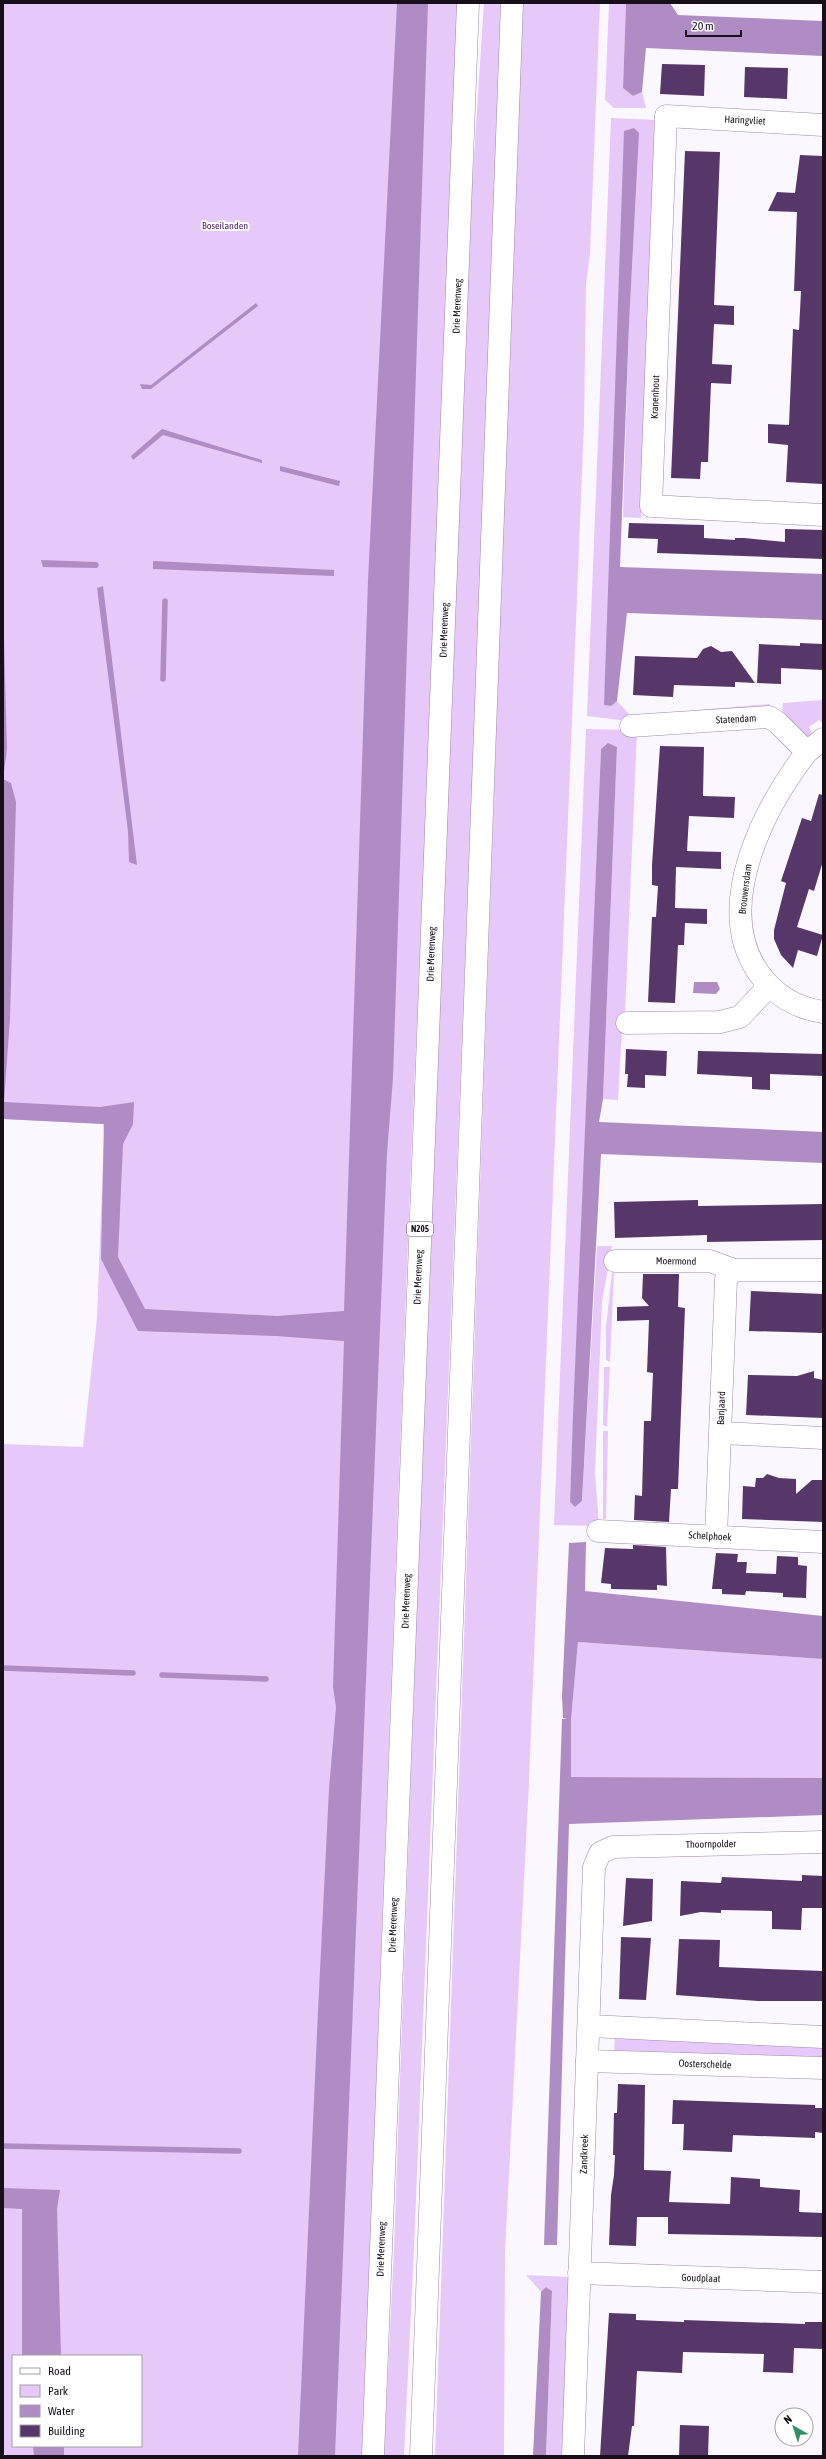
<svg xmlns="http://www.w3.org/2000/svg" width="826" height="2459" font-family="'Asap Condensed',sans-serif">
<rect width="100%" height="100%" fill="#fbf7fe"/>
<!-- green -->
<g fill="#e6c8f9" fill-rule="evenodd">
<path d="M3,3H460L411,1162L362,2456H3V1444L83,1447L97,1318L104,1134L103,1124L3,1119ZM13,2356H141V2446H13Z"/>
<polygon points="484,3 503,3 414,2249 404,2456 384,2456 394,2248 462,340"/>
<polygon points="522,3 600,3 590,254 586,284 584,424 529,1782 505,2253 504,2456 435,2456"/>
<polygon points="609,3 626,3 623,88 633,96 642,92 646,108 614,108 605,100"/>
<polygon points="611,118 658,120 641,518 623,517 629,325 639,133 604,705 611,706 617,701 630,715 651,714 650,720 619,720 587,716"/>
<polygon points="823,700 823,723 819,720 809,727 814,737 806,742 781,719 783,703"/>
<polygon points="770,704 771,711 698,715 697,710"/>
<polygon points="586,729 632,730 637,732 625,1015 618,1015 617,1025 622,1030 618,1100 603,1099 617,747 601,749 570,1502 575,1507 582,1501 597,1246 612,1246 602,1302 595,1472 599,1526 554,1525"/>
<polygon points="612,1272 614,1272 610,1362 606,1360 606,1327"/>
<polygon points="604,1367 610,1367 607,1427 603,1425"/>
<polygon points="603,1431 608,1431 606,1519 603,1519"/>
<polygon points="578,1642 823,1659 823,1778 571,1777 571,1720"/>
<polygon points="615,2034 823,2043 823,2063 614,2055"/>
<polygon points="526,2275 571,2277 565,2456 546,2456 552,2291 546,2287 541,2292"/>
</g>
<!-- water -->
<g fill="#af8cc4">
<polygon points="397,3 428,3 393,1078 387,1153 335,2456 298,2456 318,2011 329,1789 336,1707 333,1687 344,1341 276,1336 138,1331 101,1259 104,1124 3,1119 3,603 7,749 3,779 11,783 16,802 10,1018 4,1102 100,1107 134,1102 133,1124 123,1144 118,1257 145,1309 277,1316 344,1311 368,580"/>
<polygon points="626,3 670,3 678,15 823,21 823,56 646,48 642,92 633,96 623,88"/>
<polygon points="634,128 639,133 629,325 620,567 823,574 823,620 627,613 617,701 611,706 604,705 624,131"/>
<polygon points="256,303 258,306 151,389 142,389 140,384 151,385"/>
<polygon points="162,429 262,460 262,463 163,435 133,460 131,456"/>
<polygon points="280,466 340,481 339,486 280,471"/>
<polygon points="41,560 97,562 99,565 97,568 43,567"/>
<polygon points="153,561 334,570 334,576 153,569"/>
<polygon points="103,586 137,865 129,862 128,831 97,588"/>
<polygon points="608,743 617,747 603,1099 599,1122 823,1132 823,1163 601,1154 582,1501 575,1507 570,1502 573,1415 601,749"/>
<polygon points="694,982 717,982 720,989 716,994 693,993"/>
<polygon points="586,1542 585,1591 823,1616 823,1659 578,1642 571,1720 571,1777 823,1778 823,1815 569,1824 557,2245 544,2245 562,1719 567,1719 563,1718 562,1696 569,1543"/>
<polygon points="3,2188 60,2190 57,2209 61,2356 22,2356 22,2209 3,2208"/>
<polygon points="546,2287 552,2291 546,2456 533,2456 541,2292"/>
<polygon points="33,2446 64,2446 64,2456 34,2456"/>
</g>
<g fill="none" stroke-linecap="round" stroke-linejoin="round">
<!-- stream -->
<g stroke="#af8cc4" stroke-width="5.5">
<polyline points="163,679 165,601"/>
<polyline points="3,1668 133,1673"/>
<polyline points="162,1675 266,1679"/>
<polyline points="3,2146 239,2151"/>
</g>
</g>
<!-- building -->
<g fill="#573769">
<polygon points="662,64 705,65 704,96 660,94"/>
<polygon points="745,67 788,68 787,99 744,97"/>
<polygon points="685,151 720,152 714,305 734,306 734,325 714,324 712,364 732,365 731,384 711,383 708,462 701,462 700,479 671,478"/>
<polygon points="800,155 823,156 822,484 786,482 788,445 768,443 768,424 789,425 793,329 799,330 801,291 794,291 797,212 768,211 777,192 795,193"/>
<polygon points="629,523 704,525 704,538 735,540 735,538 744,538 785,542 785,529 823,530 823,559 657,553 658,539 628,538"/>
<polygon points="800,643 823,644 823,670 781,668 781,684 757,683 759,644 800,646"/>
<polygon points="711,646 721,652 732,651 755,683 735,682 735,687 674,685 673,697 633,695 635,656 697,658 703,649"/>
<polygon points="660,746 704,747 703,796 735,797 734,818 689,816 687,851 721,852 721,869 676,867 675,908 707,909 707,924 685,923 684,945 678,945 675,1003 648,1002 652,917 656,917 658,886 652,885 652,865"/>
<polygon points="819,794 823,795 823,861 814,891 809,889 797,927 823,935 817,956 798,950 793,968 781,955 774,939 774,930 786,883 781,881 802,818 811,821"/>
<polygon points="626,1049 667,1051 666,1076 645,1075 645,1088 627,1087 628,1074 625,1074"/>
<polygon points="698,1051 823,1054 823,1076 770,1074 770,1090 752,1089 752,1077 697,1074"/>
<polygon points="698,1200 698,1206 823,1204 823,1240 707,1242 707,1235 615,1238 614,1202"/>
<polygon points="643,1274 679,1274 678,1307 685,1308 678,1489 671,1489 669,1522 634,1520 635,1495 642,1496 644,1421 651,1421 653,1373 647,1372 649,1320 617,1321 617,1307 649,1306 642,1298"/>
<polygon points="751,1291 823,1294 822,1333 749,1331"/>
<polygon points="814,1371 814,1378 823,1380 823,1418 746,1415 748,1375 797,1376"/>
<polygon points="767,1474 779,1478 796,1479 796,1494 812,1480 823,1480 823,1522 742,1519 743,1486 755,1487 756,1478 763,1478"/>
<polygon points="633,1545 666,1547 667,1586 657,1585 657,1590 611,1589 611,1584 601,1583 605,1548 633,1549"/>
<polygon points="716,1553 738,1554 737,1562 747,1562 746,1573 776,1574 777,1556 798,1557 798,1565 807,1566 806,1598 783,1597 783,1593 746,1591 745,1595 722,1594 722,1589 712,1589"/>
<polygon points="802,1875 823,1876 823,1908 802,1908 801,1930 772,1929 772,1911 721,1910 721,1913 701,1912 680,1916 681,1881 721,1883 722,1877 802,1881"/>
<polygon points="626,1878 653,1879 652,1921 623,1926"/>
<polygon points="621,1937 651,1938 646,2000 619,1999"/>
<polygon points="679,1939 720,1940 719,1967 823,1971 823,2001 758,2001 676,1995"/>
<polygon points="618,2084 645,2085 644,2170 671,2171 669,2202 730,2204 731,2177 760,2179 760,2187 800,2190 799,2212 823,2213 823,2237 668,2234 668,2217 637,2217 636,2246 609,2245 611,2195 614,2175 615,2155 613,2155 614,2113 617,2113"/>
<polygon points="673,2100 815,2105 815,2108 823,2108 823,2133 815,2132 815,2138 733,2135 732,2152 683,2150 684,2124 672,2124"/>
<polygon points="609,2313 636,2314 636,2320 684,2322 684,2320 805,2324 805,2322 823,2322 823,2349 794,2348 793,2373 763,2372 764,2354 683,2352 682,2373 637,2371 634,2426 632,2426 628,2456 600,2456"/>
<polygon points="680,2425 709,2426 708,2456 679,2456"/>
</g>
<g fill="none" stroke-linecap="round" stroke-linejoin="round">
<!-- minor casing -->
<g stroke="#9d8ba8" stroke-width="23">
<g id="minor">
<polyline points="823,125 666,116 651,506 823,515"/>
<polyline points="631,726 769,717 778,723 807,752 823,739"/>
<path d="M807,752C764,807 713,906 758,972C774,995 796,1008 823,1012"/>
<polyline points="627,1023 720,1022 740,1017 768,987"/>
<polyline points="615,1261 710,1261 734,1270"/>
<polyline points="721,1433 823,1438"/>
<polyline points="598,1531 823,1542"/>
<polyline points="716,1537 726,1279 734,1270 823,1270"/>
<polyline points="590,2026 823,2037"/>
<polyline points="587,2061 823,2068"/>
<polyline points="579,2273 823,2282"/>
<polyline points="573,2456 594,1867 600,1853 613,1847 823,1842"/>
</g>
</g>
<!-- trunk casing -->
<g stroke="#9d8ba8" stroke-width="23">
<g id="trunk">
<polyline points="373,2456 468,3"/>
<polyline points="421,2456 512,3"/>
</g>
</g>
<!-- minor -->
<use href="#minor" stroke="#fff" stroke-width="22"/>
<!-- trunk -->
<use href="#trunk" stroke="#fff" stroke-width="22"/>
</g>
<g text-anchor="middle" dominant-baseline="central" stroke-width="4" stroke-linejoin="round" paint-order="stroke">
<!-- shield labels -->
<rect fill="#fff" stroke="#5d585f" stroke-width="1" x="407" y="1222" width="26" height="14" rx="3"/>
<g font-size="9" font-weight="bold" fill="#17101b">
<text x="420" y="1229">N205</text>
</g>
<!-- street labels -->
<g font-size="10" fill="#17101b" stroke="#fff">
<text transform="translate(745 120) rotate(3)">Haringvliet</text>
<text transform="translate(457 306) rotate(-88)">Drie Merenweg</text>
<text transform="translate(655 397) rotate(-88)">Kranenhout</text>
<text transform="translate(444 630) rotate(-88)">Drie Merenweg</text>
<text transform="translate(736 719) rotate(-3)">Statendam</text>
<text transform="translate(745 889) rotate(-83)">Brouwersdam</text>
<text transform="translate(431 954) rotate(-88)">Drie Merenweg</text>
<text transform="translate(676 1261) rotate(1)">Moermond</text>
<text transform="translate(418 1277) rotate(-88)">Drie Merenweg</text>
<text transform="translate(721 1408) rotate(-88)">Banjaard</text>
<text transform="translate(710 1536) rotate(3)">Schelphoek</text>
<text transform="translate(406 1601) rotate(-88)">Drie Merenweg</text>
<text transform="translate(711 1844) rotate(-1)">Thoornpolder</text>
<text transform="translate(393 1925) rotate(-88)">Drie Merenweg</text>
<text transform="translate(705 2064) rotate(2)">Oosterschelde</text>
<text transform="translate(584 2154) rotate(-88)">Zandkreek</text>
<text transform="translate(381 2249) rotate(-88)">Drie Merenweg</text>
<text transform="translate(701 2278) rotate(2)">Goudplaat</text>
</g>
<!-- park labels -->
<g font-size="10" fill="#512468" stroke="#fff">
<text x="225" y="225">Boseilanden</text>
</g>
</g>
<!-- border -->
<rect width="826" height="2459" fill="none" stroke="#17101b" stroke-width="8"/>
<!-- legend -->
<rect x="12" y="2355" width="130" height="92" fill="#ffffff" stroke="#a29fa4"/>
<rect x="20" y="2368" width="20" height="6" fill="#ffffff" stroke="#a29fa4"/>
<text x="48" y="2375" font-size="12" fill="#17101b">Road</text>
<rect x="20" y="2385" width="20" height="12" fill="#e6c8f9" stroke="#a29fa4"/>
<text x="48" y="2395" font-size="12" fill="#17101b">Park</text>
<rect x="20" y="2405" width="20" height="12" fill="#af8cc4" stroke="#a29fa4"/>
<text x="48" y="2415" font-size="12" fill="#17101b">Water</text>
<rect x="20" y="2425" width="20" height="12" fill="#573769" stroke="#a29fa4"/>
<text x="48" y="2435" font-size="12" fill="#17101b">Building</text>
<!-- north arrow -->
<g transform="translate(794 2427) rotate(321)"><circle r="19" fill="#ffffff" stroke="#a29fa4"/>
<path d="M0-3L7 15L0 10L-7 15Z" fill="#309068"/>
<text y="-6" font-size="11" font-weight="bold" text-anchor="middle" fill="#17101b">N</text>
</g>
<!-- scale -->
<path d="M686 30v6h55v-6" fill="none" stroke="#17101b" stroke-width="2"/>
<text x="692" y="30" font-size="12" fill="#17101b" stroke="#ffffff" stroke-width="3" paint-order="stroke">20 m</text>
</svg>
